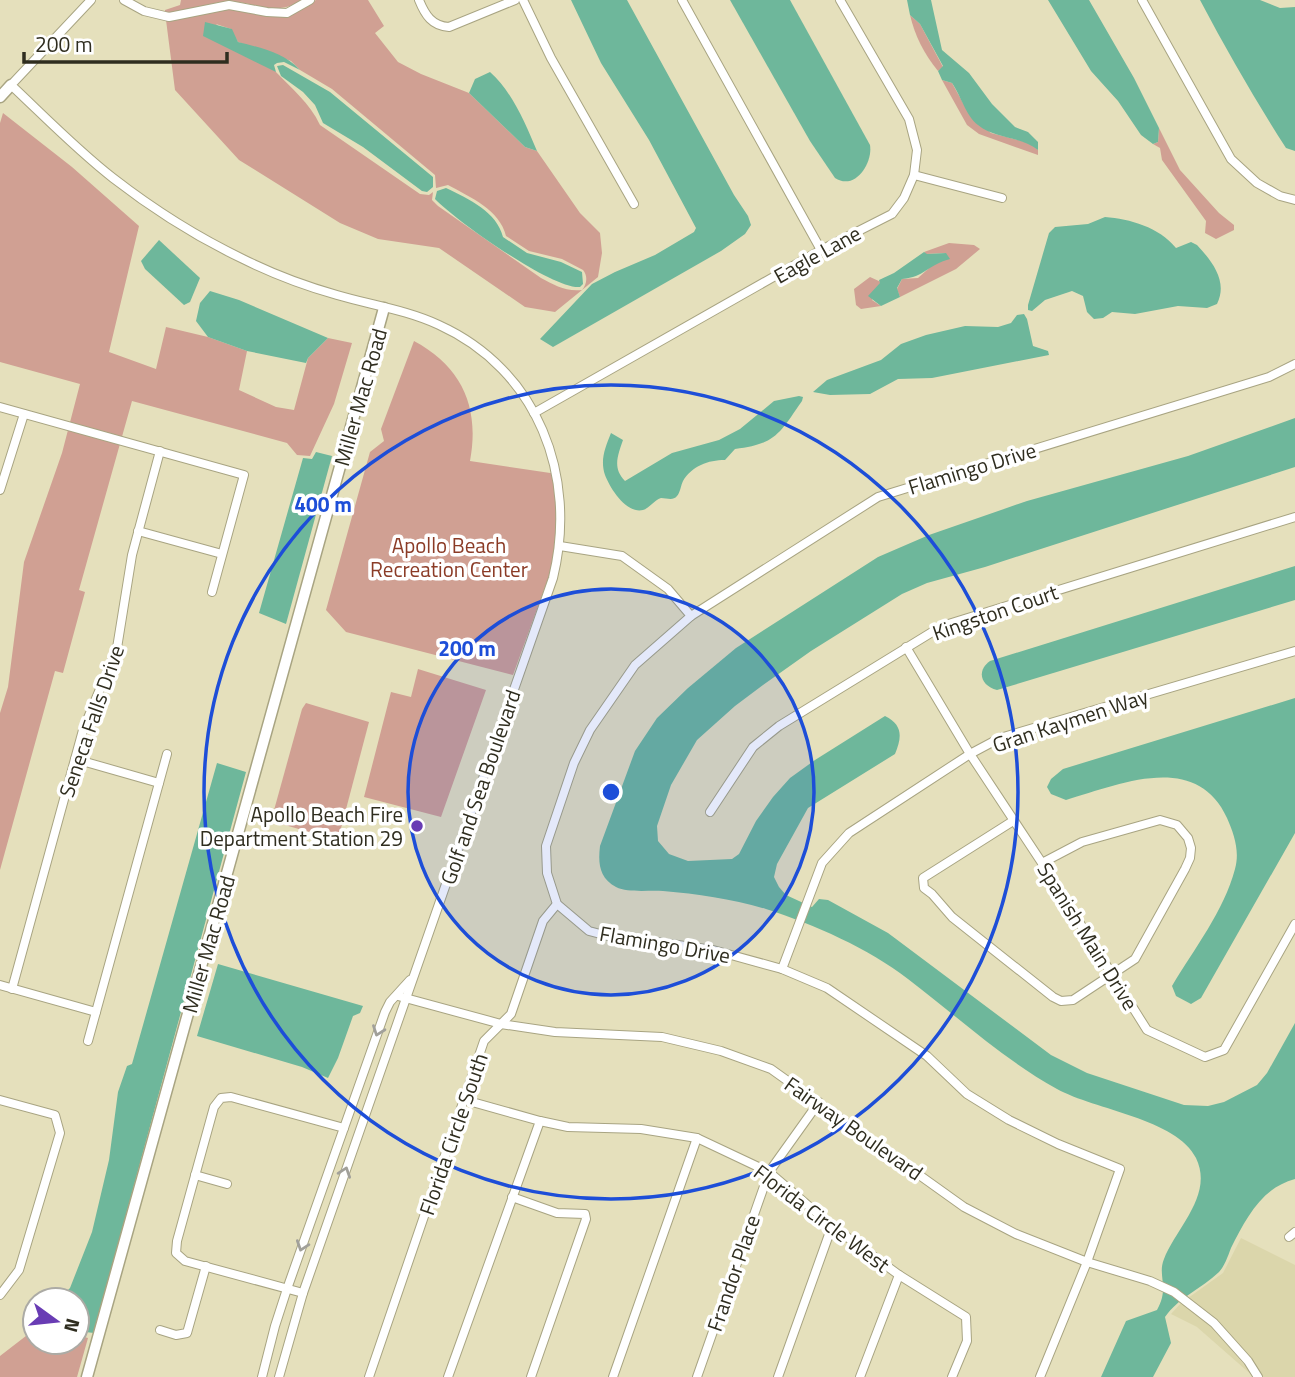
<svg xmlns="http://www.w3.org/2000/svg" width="1295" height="1377" font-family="'Titillium Web',sans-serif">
<rect width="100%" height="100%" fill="#e5e0bc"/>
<!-- built -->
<g fill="#dbd6ab">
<polygon points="1241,1238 1295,1265 1295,1377 1262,1377 1251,1360 1217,1321 1188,1298 1223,1273"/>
<polygon points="1182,1302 1212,1326 1254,1377 1197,1327 1171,1314"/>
</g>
<!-- green -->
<g fill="#d0a093" fill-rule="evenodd">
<path d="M181,0H304C267,19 259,0 224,2C204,3 186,13 165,13V10L180,5Z"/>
<path d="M316,0H368L384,26L375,33L398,62L421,74L469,93L525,147L537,151L580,213L600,233L602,253L598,277L555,312L525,307L439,248L378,239L340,223L239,160L175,90L166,20L229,8L289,16ZM216,24L231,29L238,42L291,61L300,70L332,89L435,175L436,188L448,185C470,197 500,210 506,236L529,251L562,259L583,270C588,276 587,284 582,290C566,292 554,285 541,278L438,206L432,200L433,192L429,195L420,194L320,125C310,103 291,88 275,71C269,65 258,63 252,57C239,47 228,35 216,24Z"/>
<path d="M910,15L920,24L943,67L938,71C924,54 915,36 910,15Z"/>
<polygon points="942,80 952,83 967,110 991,133 1030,143 1038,150 1038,155 979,134 967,125"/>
<polygon points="3,113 72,167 139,226 109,352 156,369 166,327 208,337 247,351 239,390 276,407 294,410 308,358 328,338 352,343 334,404 310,456 297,455 287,443 132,401 79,590 85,592 63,673 55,671 0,870 0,713 8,687 24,562 62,453 80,384 0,362 0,123"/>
<polygon points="1159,128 1180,170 1219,213 1234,225 1234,230 1216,239 1205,233 1206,221 1162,160 1160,148 1153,144 1158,142"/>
<polygon points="949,243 974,245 980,249 956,269 900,297 897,289 902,279 918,278 946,253 926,254 924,252"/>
<polygon points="870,277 881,282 872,300 881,306 861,309 856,305 854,289"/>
<path d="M414,341C462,367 480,407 470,461L557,474L560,546L513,675L346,632L326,610L370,452L384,441L381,429Z"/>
<polygon points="418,669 486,690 441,817 364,797 391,692 411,697"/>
<polygon points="306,703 369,722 340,832 323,836 271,821 302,709"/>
<polygon points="35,1329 35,1342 77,1342 77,1335 88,1338 77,1377 0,1377 0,1356"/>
</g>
<!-- water -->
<g fill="#6eb79b">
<polygon points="571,0 627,0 734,195 748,216 751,225 745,234 721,251 553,347 540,339 592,284 615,272 655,255 694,232 696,228 649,140 601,63"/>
<path d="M730,0H790L870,145C873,163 855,191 835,178L810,141Z"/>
<path d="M907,0H931L942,50L969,73L992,104L1015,127L1028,132L1038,142V150C1020,136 995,139 978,125C966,116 961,96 952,83L942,80L938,71L943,66L920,24L910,15Z"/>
<polygon points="1048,0 1089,0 1134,78 1159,128 1158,142 1153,144 1141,135 1118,101 1091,71"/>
<path d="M1200,0H1260L1280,8L1295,7V151L1286,148C1255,100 1227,51 1200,0Z"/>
<path d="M205,22L232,29L238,42C261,48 283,52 300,70L284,62L277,63L274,65L276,72L203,36Z"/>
<polygon points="283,65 330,92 433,177 433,187 427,192 422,191 363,147 323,123 315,105 303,92 281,76 277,66"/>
<path d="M490,72C512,91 526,125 537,151L525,147L469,93L475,79Z"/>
<path d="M446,188C469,199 497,212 503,237L527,253L561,262L582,272L583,284L580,287C553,290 455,220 435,199L437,191Z"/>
<path d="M1105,217C1130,219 1159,227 1176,248L1191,242L1197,245C1213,262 1228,282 1217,304L1207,308L1178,306L1135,314L1112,312L1103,318L1094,319L1087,312L1083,296L1072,291L1045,300L1032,311L1028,310V305L1049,233L1055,227L1088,224Z"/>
<polygon points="159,240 200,278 190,302 184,305 145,269 141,261"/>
<path d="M924,252L927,254L946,253L950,259C927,265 925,277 902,279L897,288L900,297L881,306L868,296L880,283L879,280L894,273Z"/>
<polygon points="210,291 239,300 328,338 308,358 306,363 247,351 208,337 196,321 200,303"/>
<polygon points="1024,314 1027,319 1033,346 1048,351 1049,355 932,378 898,379 870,394 830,395 813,392 827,380 881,360 901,344 926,335 965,326 998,327 1011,323 1017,315"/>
<path d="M799,396L803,397L802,401C779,434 776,444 735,449L725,460C708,460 692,466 683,481C681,485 680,493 677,496C673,501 667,498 661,498C654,500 650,508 643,510C626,514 610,488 605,475C600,460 605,448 611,433L623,440C618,455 612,468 625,481L672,453L719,440L740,429L774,401Z"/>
<path d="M1295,418V467L985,567L927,583L902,594L811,651L763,685L735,706L697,740L671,785L657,826L658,841L669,854L688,861L732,859L739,854L756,821L773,797L790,778L815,760L885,716C903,725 902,737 895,754L808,808L777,864L774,877L779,887L786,895L812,907L819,899L828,900L888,933L1051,1055L1087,1073L1184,1105L1208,1106L1224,1102L1257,1085L1267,1073L1295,1023V1179C1261,1188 1246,1219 1231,1248C1228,1256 1224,1267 1219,1272C1201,1289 1179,1297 1165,1317L1171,1343L1153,1377H1101L1126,1321L1157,1310C1170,1287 1157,1276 1164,1259C1176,1228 1214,1195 1196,1158C1177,1119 1095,1110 1057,1089C1003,1059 958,1017 908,979C868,948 815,925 766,909C732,899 698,894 663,891C648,890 628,893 616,887C599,878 598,863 600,846L635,751L657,718L688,688L736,648L878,557L929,535L1027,501L1188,456Z"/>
<polygon points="316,452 332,456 286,624 259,613 303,458 312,459"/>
<path d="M1295,566V600L997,690C981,686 976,671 990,661Z"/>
<path d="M1295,698V833L1201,998L1191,1004L1176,996L1172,986C1194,949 1224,911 1235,869C1240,851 1234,834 1227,818C1196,750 1118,785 1066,800L1051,794L1047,787L1051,779L1063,769Z"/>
<polygon points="217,763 246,772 94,1333 77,1331 77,1300 58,1300 70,1288 92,1232 109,1160 118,1092 127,1066 132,1064"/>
<polygon points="218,964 363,1006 360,1013 353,1016 338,1058 328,1078 302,1067 197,1036"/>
</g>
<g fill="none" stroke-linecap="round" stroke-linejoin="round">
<!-- minor casing -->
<g stroke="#a8a482" stroke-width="10">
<g id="minor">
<path d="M91,0L11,85C44,116 77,150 113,178C153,209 197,237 243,259C273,274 305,286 337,295C371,305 407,310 439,325C538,370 578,476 553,578L303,1293L279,1377"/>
<polyline points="124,0 144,11 169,17 229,5 267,12 287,13 310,0"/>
<path d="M419,0C425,15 432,26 449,27L515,0"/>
<polyline points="523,0 551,58 634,204"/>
<polyline points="682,0 821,250"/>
<polyline points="1142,0 1231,159 1257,183 1280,196 1295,200"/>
<polyline points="914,175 1002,198"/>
<polyline points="0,407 244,475 212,592"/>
<polyline points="534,413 821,250 892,214 904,198 914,175 917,150 909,119 840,0"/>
<polyline points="0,490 24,414"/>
<polyline points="138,531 222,554"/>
<polyline points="560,546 622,556 668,589 691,616"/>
<polyline points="906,647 970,754 1042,863 1147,1030 1205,1057 1224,1050 1295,924"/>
<polyline points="75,759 159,783"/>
<polyline points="710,812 753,747 779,726 942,626 1295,517"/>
<polyline points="1013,821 923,878 924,888 932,894 952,917 1053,997 1061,1001 1073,1000 1135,959 1185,869 1190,858 1191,848 1188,838 1177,825 1160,820 1082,842 1042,863"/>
<polyline points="782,969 822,863 849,833 970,754 1000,738 1295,651"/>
<polyline points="0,985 96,1012"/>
<polyline points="12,989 83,730 117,648 132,555 160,451"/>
<polyline points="398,996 501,1024 555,1032 662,1037 721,1051 771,1069 964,1207 1016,1234 1087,1262 1150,1281 1174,1292 1214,1323 1248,1361 1258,1377"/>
<polyline points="88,1041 167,754"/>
<polyline points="0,1100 55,1115 60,1133 19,1270 0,1295"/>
<polyline points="465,1100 540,1121 568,1127 641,1129 697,1138 769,1172 832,1226 899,1275 966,1317 967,1341 952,1377"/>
<polyline points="195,1175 227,1184"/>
<polyline points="512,1197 557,1213 585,1214 586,1219 531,1377"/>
<polyline points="1289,1237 1295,1232"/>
<polyline points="303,1293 185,1261 176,1253 177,1241 214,1107 221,1098 231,1097 344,1128"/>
<polyline points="160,1330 176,1335 187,1333 206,1266"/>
<polyline points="262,1377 275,1326 287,1289 385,1012 390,1002 410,980"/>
<polyline points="369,1377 484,1041 511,1014 543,921 557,904"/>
<polyline points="448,1377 540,1121"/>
<polyline points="613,1377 697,1138"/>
<polyline points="697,1377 769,1172 819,1102"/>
<polyline points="778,1377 832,1226"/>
<polyline points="860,1377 899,1275"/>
<polyline points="1040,1377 1087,1262 1120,1169 1058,1144 1009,1120 967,1094 927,1056 827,988 782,969 713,950 650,941 623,940 589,931 557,904 547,873 546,846 574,763 590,730 635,665 691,616 878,497 1269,377 1295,364"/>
</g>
</g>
<!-- tertiary casing -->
<g stroke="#a8a482" stroke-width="13">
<g id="tertiary">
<polyline points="0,97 11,85"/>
<polyline points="87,1377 384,308"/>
</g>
</g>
<!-- minor -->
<use href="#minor" stroke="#fff" stroke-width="8"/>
<!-- tertiary -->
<use href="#tertiary" stroke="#fff" stroke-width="10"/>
</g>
<!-- one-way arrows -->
<defs><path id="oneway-chevron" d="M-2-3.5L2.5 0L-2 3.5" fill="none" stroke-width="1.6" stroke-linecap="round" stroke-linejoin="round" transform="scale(1.75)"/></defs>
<g stroke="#a1a09a">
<use href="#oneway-chevron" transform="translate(378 1031) rotate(110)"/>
<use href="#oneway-chevron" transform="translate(345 1172) rotate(-71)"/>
<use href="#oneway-chevron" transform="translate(302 1246) rotate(109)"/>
</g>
<!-- distance rings -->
<circle cx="611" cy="792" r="203" fill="#1d4ed8" fill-opacity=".12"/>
<g fill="none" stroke="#1d4ed8" stroke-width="3.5">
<circle cx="611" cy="792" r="203"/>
<circle cx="611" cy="792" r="407"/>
</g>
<!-- markers -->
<circle fill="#693cb4" stroke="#fff" stroke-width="2.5" cx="417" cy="826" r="7"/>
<g text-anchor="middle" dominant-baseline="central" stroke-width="7" stroke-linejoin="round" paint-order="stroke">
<!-- street labels -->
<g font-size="21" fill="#2f2d1f" stroke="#fff">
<text transform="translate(817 254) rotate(-29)">Eagle Lane</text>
<text transform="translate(360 397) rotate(-74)">Miller Mac Road</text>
<text transform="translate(972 468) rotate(-17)">Flamingo Drive</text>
<text transform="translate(995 612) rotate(-19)">Kingston Court</text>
<text transform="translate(1070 720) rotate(-18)">Gran Kaymen Way</text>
<text transform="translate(91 721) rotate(-71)">Seneca Falls Drive</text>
<text transform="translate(480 787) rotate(-71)">Golf and Sea Boulevard</text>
<text transform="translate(1088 936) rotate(58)">Spanish Main Drive</text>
<text transform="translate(208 944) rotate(-74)">Miller Mac Road</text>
<text transform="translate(665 944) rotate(10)">Flamingo Drive</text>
<text transform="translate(854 1128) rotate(35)">Fairway Boulevard</text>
<text transform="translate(453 1134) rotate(-71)">Florida Circle South</text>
<text transform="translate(822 1218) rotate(37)">Florida Circle West</text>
<text transform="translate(733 1273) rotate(-71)">Frandor Place</text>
</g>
<!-- park labels -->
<g font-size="21" fill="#8b3b26" stroke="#fff">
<text x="449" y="545">Apollo Beach<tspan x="449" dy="24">Recreation Center</tspan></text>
</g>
<!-- poi labels -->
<g font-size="21" fill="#2f2d1f" stroke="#fff" text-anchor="end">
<text x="403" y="814">Apollo Beach Fire<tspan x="403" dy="24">Department Station 29</tspan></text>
</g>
</g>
<circle cx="611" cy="792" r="10" fill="#1d4ed8" stroke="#fff" stroke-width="3.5"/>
<g font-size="21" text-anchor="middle" font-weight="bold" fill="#1d4ed8" stroke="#fff" stroke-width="7" stroke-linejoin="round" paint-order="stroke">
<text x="323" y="512">400 m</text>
<text x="467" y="656">200 m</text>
</g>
<!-- north arrow -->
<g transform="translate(56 1321) rotate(105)"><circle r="33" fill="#ffffff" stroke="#acaba5" stroke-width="2"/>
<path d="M0-5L12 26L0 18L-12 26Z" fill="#693cb4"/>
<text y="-10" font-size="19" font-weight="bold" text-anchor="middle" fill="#2f2d1f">N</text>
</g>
<!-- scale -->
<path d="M24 52v10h203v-10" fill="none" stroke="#2f2d1f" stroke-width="3.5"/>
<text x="35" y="52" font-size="21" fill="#2f2d1f" stroke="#ffffff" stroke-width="5" paint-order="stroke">200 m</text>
</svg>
